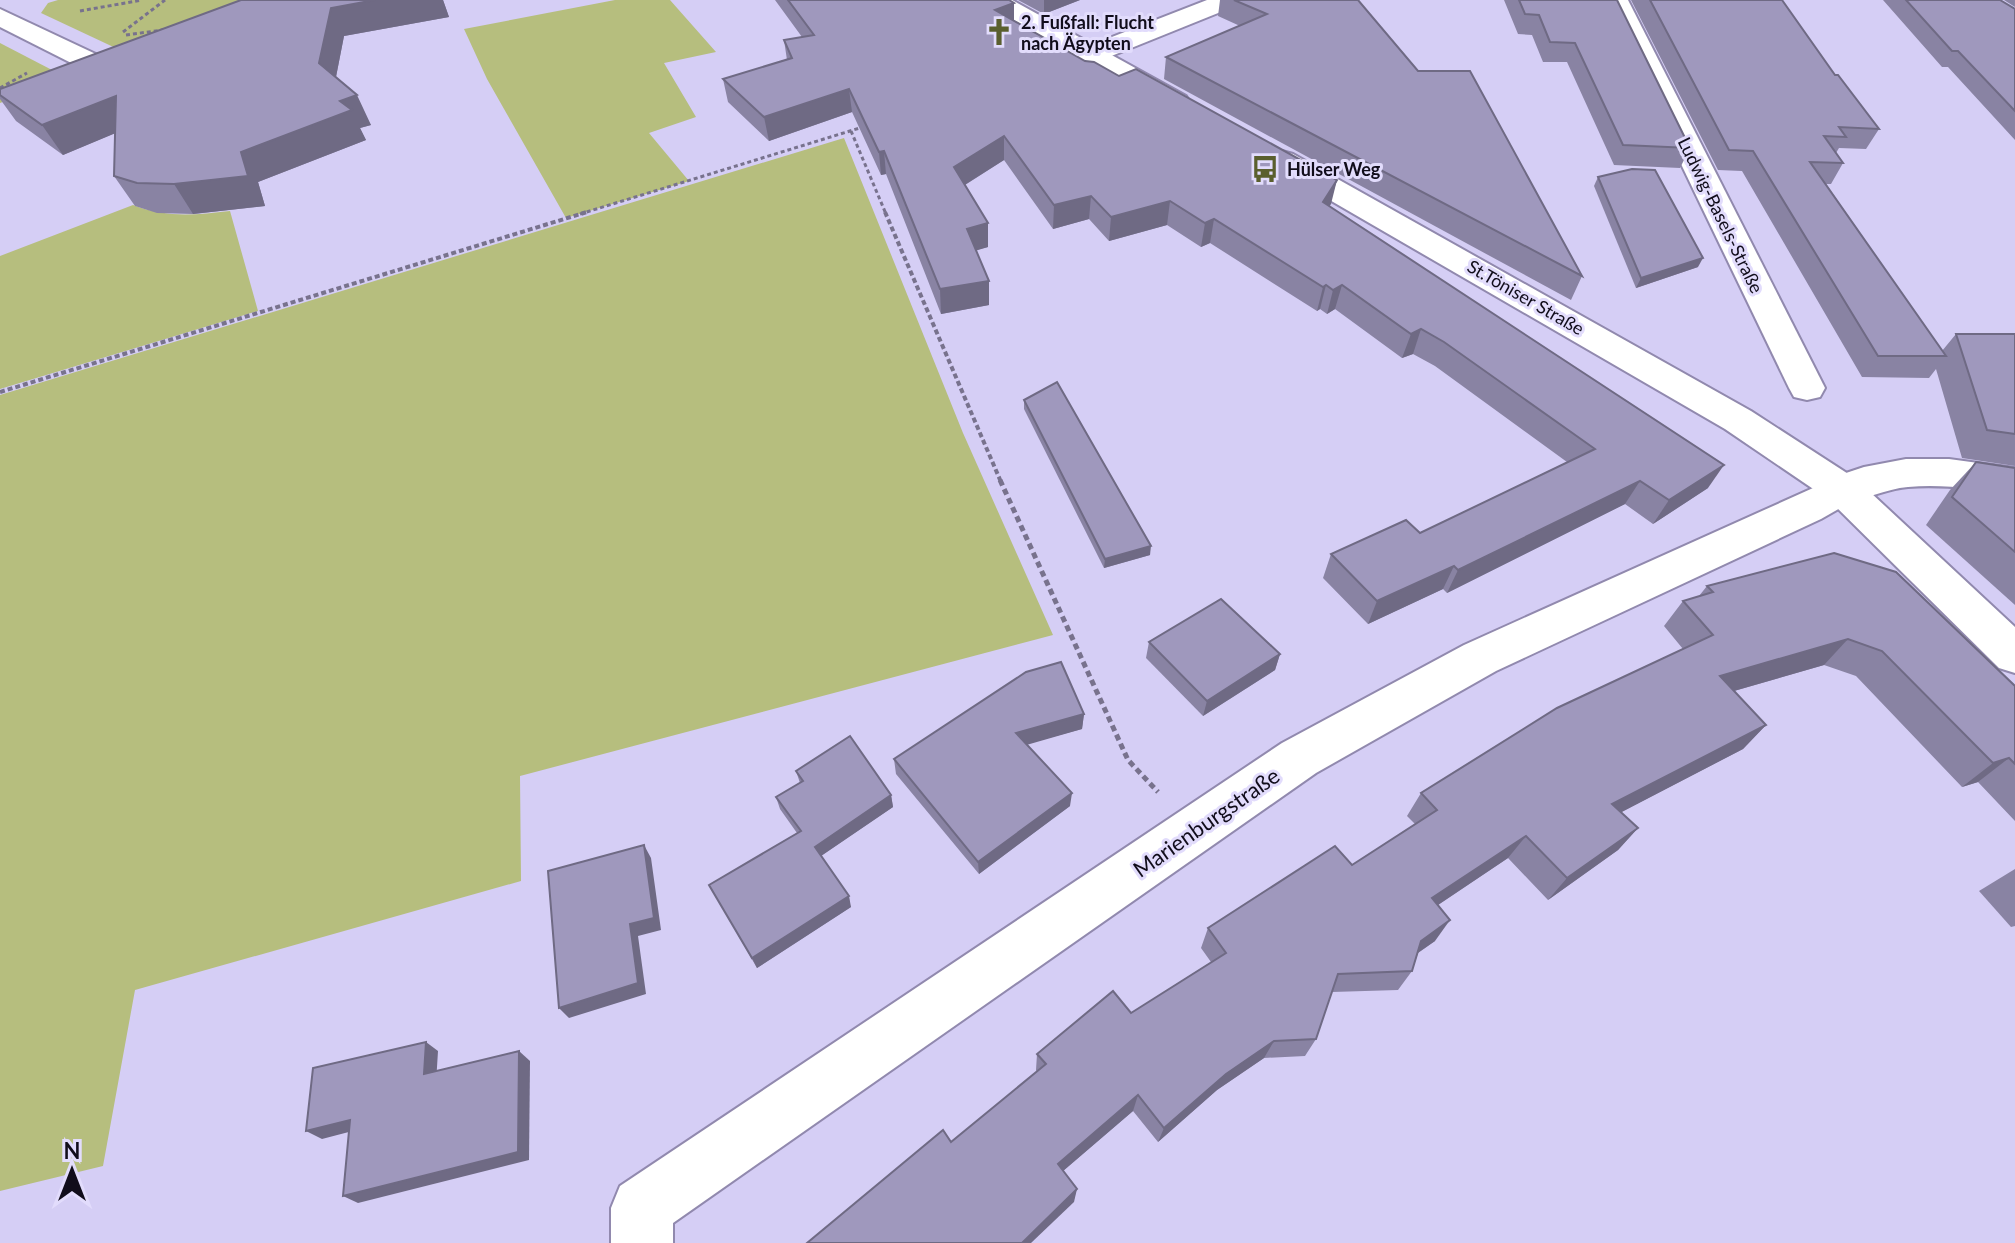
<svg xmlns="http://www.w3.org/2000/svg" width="2015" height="1243" font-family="Lato,sans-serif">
<rect width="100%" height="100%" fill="#d5cef5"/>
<!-- green -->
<g fill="#b6be7e">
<polygon points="58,0 272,0 122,51 41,13 48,3"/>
<polygon points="615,0 670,0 716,52 664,63 696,117 649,133 689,181 566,218 487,79 464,29"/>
<polygon points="0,43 52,70 44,86 0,103"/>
<polygon points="844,138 963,433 1053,635 520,776 521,881 135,990 103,1166 0,1191 0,395"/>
<path d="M133,205C166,218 195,215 230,211L258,311L0,389V256Z"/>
</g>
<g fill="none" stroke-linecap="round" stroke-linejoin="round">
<!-- minor casing -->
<g stroke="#9189ae" stroke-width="4">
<g id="minor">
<polygon points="1207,0 1242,0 1238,5 1099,61 1081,61 1077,55 1081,49"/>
<polygon points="1602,0 1628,0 1825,388 1820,397 1807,400 1794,397 1789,388"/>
<polygon points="0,9 117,64 121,70 117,76 97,76 0,27"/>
<polygon points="1842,475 1856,479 1862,489 1856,499 1821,519 1496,671 1316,773 673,1223 673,1243 611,1243 611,1208 620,1186 1282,743 1464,645"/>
</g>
</g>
<!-- tertiary casing -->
<g stroke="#9189ae" stroke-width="4">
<path id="tertiary" d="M1906,459H1949L2015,468V496C1980,489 1944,484 1908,487C1881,489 1853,507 1828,499L1822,489L1828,479L1864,467Z"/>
</g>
<!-- secondary casing -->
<g stroke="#9189ae" stroke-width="4">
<g id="secondary">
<polygon points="980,0 1012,0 1186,96 1190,102 1186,108 1176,110 1166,108 984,5"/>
<polygon points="1282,151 1293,154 1751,411 1856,479 2015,627 2015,673 1999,668 1828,499 1725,429 1271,166 1267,160 1271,154"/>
</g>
</g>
<!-- path-far2 -->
<g stroke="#78728d" stroke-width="3" stroke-dasharray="4 3" stroke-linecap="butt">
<polyline points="80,11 142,0"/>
<polyline points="123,32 165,0"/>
<polyline points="126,35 163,30"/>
<polyline points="0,88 27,73"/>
<polyline points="851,131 886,214"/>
<polyline points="580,214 863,127"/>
</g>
<!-- path-far1 -->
<g stroke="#78728d" stroke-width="4" stroke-dasharray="5 3" stroke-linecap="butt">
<polyline points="885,212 1001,482"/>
<polyline points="0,392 587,212"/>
</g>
<!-- path -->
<polyline stroke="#78728d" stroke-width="5" stroke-dasharray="6 4" stroke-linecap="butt" points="1000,480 1128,760 1158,792"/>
<!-- minor -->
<use href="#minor" fill="#fff" fill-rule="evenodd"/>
<!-- tertiary -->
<use href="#tertiary" fill="#fff" fill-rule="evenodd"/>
<!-- secondary -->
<use href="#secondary" fill="#fff" fill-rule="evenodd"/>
</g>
<!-- wall -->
<g fill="#8983a3">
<polygon points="241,0 443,0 449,17 344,36 336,77 371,125 360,128 366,140 258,182 265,206 193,214 157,213 135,206 114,176 115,133 63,155 16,121 0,99 0,89"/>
<polygon points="775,0 1009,0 1014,20 1085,61 1337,180 1329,206 1708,488 1653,524 1625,504 1447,593 1443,589 1368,624 1323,578 1331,554 1420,533 1567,462 1435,366 1413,354 1402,358 1335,309 1327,314 1320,309 1317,311 1210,243 1201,247 1167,225 1109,241 1089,219 1053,229 1004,160 965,185 988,247 976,250 989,281 989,305 941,314 886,174 881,175 852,112 769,141 728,102 723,79 787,60 784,40 802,37"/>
<polygon points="1018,0 1080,0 1044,14"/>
<polygon points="1220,0 1358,0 1582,276 1571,300 1164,79 1166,57 1240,26 1218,16"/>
<polygon points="1504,0 1617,0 1690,148 1680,168 1614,165 1567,62 1543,62 1532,35 1518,34"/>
<polygon points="1631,0 1782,0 1835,75 1879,129 1866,149 1839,148 1836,153 1843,163 1831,184 1826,184 1942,351 1956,334 2015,334 2015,466 1962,458 1936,369 1929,378 1862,377 1742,171 1718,170"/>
<polygon points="1883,0 2000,0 2015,9 2015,140 1948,67 1942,67"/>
<polygon points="2004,0 2015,0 2015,7"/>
<polygon points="1598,177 1698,267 1636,288 1594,186"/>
<polygon points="1024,400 1150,555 1104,568 1024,409"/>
<polygon points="1976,462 2015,468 2015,605 1926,525 1950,490"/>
<polygon points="1707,586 2015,686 2015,821 1978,782 1962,787 1856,676 1824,665 1734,691 1766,725 1743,749 1621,812 1638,828 1618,850 1548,900 1508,858 1438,905 1435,941 1418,953 1412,971 1398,990 1332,992 1316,1039 1305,1056 1264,1058 1217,1090 1158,1142 1133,1111 1063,1171 1074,1202 951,1142 1037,1072 1036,1070 1037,1054 1131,1013 1211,962 1201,948 1208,928 1352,865 1415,824 1407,816 1421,793 1683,649 1664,626 1683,601 1699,596"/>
<polygon points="1149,642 1280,654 1275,670 1203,716 1146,658"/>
<polygon points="1084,714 1082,729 1026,744 1070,806 979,874 896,774 894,759"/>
<polygon points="796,771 891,795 893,807 821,856 851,907 757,968 709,885 797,833 780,809 776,797 800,783"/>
<polygon points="2015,869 2015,926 2011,927 1979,891"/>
</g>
<!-- shaded-wall -->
<g fill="#6f6a84">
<polygon points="375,0 443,0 449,17 344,36 333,92 319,63 331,8"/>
<polygon points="1044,0 1080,0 1044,14"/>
<polygon points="1014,3 1014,25 995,10"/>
<polygon points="849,89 852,112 769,141 764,117"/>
<polygon points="357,95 371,125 360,128 366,140 258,182 265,206 193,214 174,184 241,152 340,101"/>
<polygon points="116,96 135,125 63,155 42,125"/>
<polygon points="1004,136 1004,160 955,191 954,167"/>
<polygon points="884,151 886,174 881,175 879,152"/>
<polygon points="1337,180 1331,204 1317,226 1323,202"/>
<polygon points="1091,196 1089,219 1053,229 1054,205"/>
<polygon points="1170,201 1167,225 1109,241 1111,217"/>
<polygon points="1214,219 1210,243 1201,247 1205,223"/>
<polygon points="988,223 988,247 968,253 967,229"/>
<polygon points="1703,258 1698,267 1636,288 1641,278"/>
<polygon points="989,281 989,305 941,314 940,289"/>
<polygon points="1326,285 1320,309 1317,311 1323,287"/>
<polygon points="1342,285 1335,309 1327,314 1333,290"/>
<polygon points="1421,329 1413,354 1402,358 1411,334"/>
<polygon points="1724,465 1708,488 1653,524 1669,500"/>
<polygon points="1640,481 1625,504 1447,593 1458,570"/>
<polygon points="1151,546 1150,555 1104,568 1105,559"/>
<polygon points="1454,566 1443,589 1368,624 1377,601"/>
<polygon points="1848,639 1824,665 1699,701 1720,676"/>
<polygon points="1280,654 1275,670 1203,716 1207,701"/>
<polygon points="1084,714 1082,729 1016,748 1016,733"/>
<polygon points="1766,725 1743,749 1593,827 1612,804"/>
<polygon points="2009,758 1978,782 1962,787 1993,763"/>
<polygon points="1072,793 1070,806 979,874 978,862"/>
<polygon points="891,795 893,807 818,858 815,847"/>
<polygon points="1638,828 1618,850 1548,900 1567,878"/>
<polygon points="1526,836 1508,858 1417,919 1432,898"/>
<polygon points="644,845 651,858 661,930 638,936 646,994 569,1018 559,1008 630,924"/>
<polygon points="849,896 851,907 757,968 752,958"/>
<polygon points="1450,920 1435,941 1406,961 1421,941"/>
<polygon points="1274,1041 1264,1058 1217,1090 1158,1142 1164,1128 1226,1074"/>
<polygon points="426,1042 438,1051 436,1083 424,1074"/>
<polygon points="519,1051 530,1061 529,1160 358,1203 343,1196"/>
<polygon points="1138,1095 1133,1111 1056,1177 1058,1164"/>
<polygon points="350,1120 364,1128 322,1139 306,1131"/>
<polygon points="1077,1189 1074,1202 1031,1243 1022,1243"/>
</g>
<!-- building -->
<g fill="#9f98bd" stroke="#6f6a84" stroke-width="2">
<polygon points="241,0 375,0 331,8 319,63 357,95 340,101 352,110 241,152 248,176 174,184 137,183 114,176 116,96 42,125 0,95 0,89"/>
<polygon points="788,0 1009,0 1014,3 995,10 1085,61 1094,62 1119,76 1136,69 1337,180 1323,202 1724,465 1669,500 1640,481 1458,570 1454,566 1377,601 1331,554 1406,520 1420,533 1595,449 1444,342 1421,329 1411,334 1342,285 1333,290 1326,285 1323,287 1214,219 1205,223 1170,201 1111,217 1091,196 1054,205 1004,136 954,167 988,223 967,229 989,281 940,289 884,151 879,152 849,89 764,117 723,79 792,58 784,40 814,35"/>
<polygon points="1234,0 1358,0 1418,71 1470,71 1582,276 1166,57 1267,14"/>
<polygon points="1519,0 1617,0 1690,148 1623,145 1575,43 1550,42 1539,15 1525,14"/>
<polygon points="1650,0 1782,0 1835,75 1838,75 1879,129 1839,127 1846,137 1824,136 1843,163 1810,162 1946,356 1878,356 1753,151 1729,150"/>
<polygon points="1906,0 2000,0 2015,9 2015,111 1958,51 1952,51"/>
<polygon points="1632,169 1655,170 1703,258 1641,278 1598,177"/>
<polygon points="1956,334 2015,334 2015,434 1987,430"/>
<polygon points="1057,382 1151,546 1105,559 1024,400"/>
<polygon points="1976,462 2015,468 2015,552 1952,497"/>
<polygon points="1834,553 1896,572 2015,686 2015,764 2009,758 1993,763 1882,651 1848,639 1720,676 1766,725 1612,804 1638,828 1567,878 1526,836 1432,898 1450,920 1421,941 1412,971 1338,974 1316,1039 1274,1041 1226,1074 1164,1128 1138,1095 1058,1164 1077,1189 1022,1243 807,1243 943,1130 951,1142 1046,1064 1037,1054 1113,991 1131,1013 1226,953 1208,928 1335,846 1352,865 1437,810 1421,793 1557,708 1713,635 1683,601 1713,592 1707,586"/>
<polygon points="1221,599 1280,654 1207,701 1149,642"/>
<polygon points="1061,662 1084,714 1016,733 1072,793 978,862 894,759 1026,672"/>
<polygon points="850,736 891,795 815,847 849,896 752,958 709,885 801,831 776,797 803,781 796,771"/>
<polygon points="644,845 654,918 630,924 638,983 559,1008 548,871"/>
<polygon points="426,1042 424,1074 519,1051 518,1152 343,1196 350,1120 306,1131 313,1068"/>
</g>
<!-- icons -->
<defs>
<g id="church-bare" transform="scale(2.16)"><path d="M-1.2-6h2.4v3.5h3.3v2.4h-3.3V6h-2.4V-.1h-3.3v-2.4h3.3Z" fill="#5a5f2e" stroke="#e2dcfc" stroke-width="2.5" paint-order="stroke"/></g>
<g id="bus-bare" transform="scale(2.16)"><path d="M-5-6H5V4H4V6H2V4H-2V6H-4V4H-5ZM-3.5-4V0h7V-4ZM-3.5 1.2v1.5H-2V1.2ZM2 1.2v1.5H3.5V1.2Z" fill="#5a5f2e" stroke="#e2dcfc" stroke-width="2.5" paint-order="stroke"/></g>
</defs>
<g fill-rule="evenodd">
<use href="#church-bare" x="999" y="32"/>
<use href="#bus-bare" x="1265" y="169"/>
</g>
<g text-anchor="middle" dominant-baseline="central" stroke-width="6" stroke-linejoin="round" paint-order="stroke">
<!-- far-poi labels -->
<g font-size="18" font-weight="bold" fill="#110d1b" stroke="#e2dcfc" text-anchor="start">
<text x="1021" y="22">2. Fußfall: Flucht<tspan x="1021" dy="21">nach Ägypten</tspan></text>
<text x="1287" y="169">Hülser Weg</text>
</g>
<!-- far-street labels -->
<g font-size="18" fill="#110d1b" stroke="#e2dcfc">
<text transform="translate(1721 215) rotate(64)">Ludwig-Basels-Straße</text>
<text transform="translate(1526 297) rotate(30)">St.Töniser Straße</text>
</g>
<!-- street labels -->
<g font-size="22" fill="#110d1b" stroke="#e2dcfc">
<text transform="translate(1206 822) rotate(-35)">Marienburgstraße</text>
</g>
</g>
<!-- north arrow -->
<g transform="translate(72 1171)" stroke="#e2dcfc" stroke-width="6" paint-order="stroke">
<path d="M0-6L14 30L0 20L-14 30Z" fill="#110d1b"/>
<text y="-12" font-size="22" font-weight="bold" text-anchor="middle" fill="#110d1b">N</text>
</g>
</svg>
